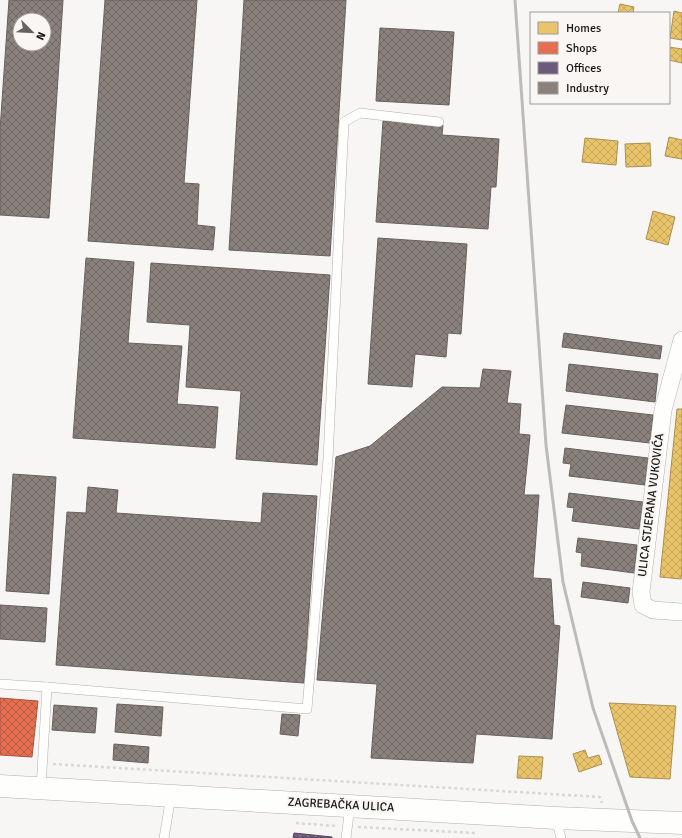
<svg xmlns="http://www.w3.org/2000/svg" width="682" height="838" font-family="Signika,sans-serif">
<defs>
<pattern id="homes-cross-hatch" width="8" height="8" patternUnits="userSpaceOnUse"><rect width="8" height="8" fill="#e9c46a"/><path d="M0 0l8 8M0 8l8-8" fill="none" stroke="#c7a85b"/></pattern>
<pattern id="shops-cross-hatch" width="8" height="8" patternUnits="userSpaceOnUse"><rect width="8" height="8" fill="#e76f51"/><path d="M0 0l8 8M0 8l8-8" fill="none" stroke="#ba5a42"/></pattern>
<pattern id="offices-cross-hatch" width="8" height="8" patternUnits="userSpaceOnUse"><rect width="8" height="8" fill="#6d597a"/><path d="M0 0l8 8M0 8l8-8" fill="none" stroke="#80718a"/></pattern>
<pattern id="industry-cross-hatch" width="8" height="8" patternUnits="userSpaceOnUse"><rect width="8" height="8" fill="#8a817c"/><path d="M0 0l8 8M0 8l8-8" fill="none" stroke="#706864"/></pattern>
</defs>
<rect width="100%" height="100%" fill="#f8f6f4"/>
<!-- homes -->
<g fill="url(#homes-cross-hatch)" stroke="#aa9050">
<polygon points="620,4 634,7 633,13 618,13"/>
<polygon points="674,11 682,13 682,40 670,38"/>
<polygon points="669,47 682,49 682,63 669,60"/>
<polygon points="669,137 682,140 682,159 665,156"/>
<polygon points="585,138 618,141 616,165 582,162"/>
<polygon points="650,143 651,166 626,167 625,144"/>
<polygon points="653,211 675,217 668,245 646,239"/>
<polygon points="677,409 682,409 682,568 681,579 660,577"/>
<polygon points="609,703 676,706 670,779 630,777"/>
<polygon points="585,750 588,758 599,755 602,764 579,772 573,754"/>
<polygon points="519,756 543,757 541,779 517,778"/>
</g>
<!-- shops -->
<polygon fill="url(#shops-cross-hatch)" stroke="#a8543f" points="0,698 38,701 32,757 0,755"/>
<!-- offices -->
<polygon fill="url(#offices-cross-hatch)" stroke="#53455b" points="294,833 332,837 332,838 293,838"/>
<!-- industry -->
<g fill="url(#industry-cross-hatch)" stroke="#67615d" fill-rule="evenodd">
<path d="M9,0H63L49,218L0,215V130ZM20,20H44V44H20Z"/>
<polygon points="105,0 197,0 184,183 199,184 197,225 215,227 213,250 88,241"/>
<polygon points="244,0 346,0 330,256 229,250"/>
<polygon points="380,28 454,32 449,105 376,101"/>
<polygon points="383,121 443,125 442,135 499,139 496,187 491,187 488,229 376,222"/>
<polygon points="378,238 467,244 461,334 448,333 446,357 415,354 412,387 368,384"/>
<polygon points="86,258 134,262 128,343 182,346 177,404 218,407 215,448 73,438"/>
<polygon points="151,263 330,275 317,465 236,459 241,391 186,387 190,325 147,322"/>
<polygon points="564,333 662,346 660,359 562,347"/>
<polygon points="569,364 658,374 655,402 566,391"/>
<polygon points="483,369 511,371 507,403 521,404 519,434 530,435 524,495 539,495 533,578 551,579 554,625 560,626 552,739 476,734 473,763 371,758 377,684 317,680 336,457 370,446 442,387 480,388"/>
<polygon points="566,405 653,415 650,443 562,433"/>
<polygon points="565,448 648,458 645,485 569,476 571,464 563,463"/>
<polygon points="13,474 56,477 49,594 6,591"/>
<polygon points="88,487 118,490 116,513 261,523 263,493 317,496 304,683 56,665 67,512 86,513"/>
<polygon points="569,493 643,502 639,529 572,521 574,508 567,507"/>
<polygon points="578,538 637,545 634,573 581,566 582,553 576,552"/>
<polygon points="583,582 630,588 628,603 581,597"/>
<polygon points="0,605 47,608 45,642 0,639"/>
<polygon points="117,704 163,707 161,736 115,732"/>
<polygon points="54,705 97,708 95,733 52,730"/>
<polygon points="282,714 300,715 298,736 280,734"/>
<polygon points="114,744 149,747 148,763 113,760"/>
</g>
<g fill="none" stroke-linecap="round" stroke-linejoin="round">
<!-- service casing -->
<g stroke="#b1b0af" stroke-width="10">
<g id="service">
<polyline points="0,684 47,687"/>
<polyline points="41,788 47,687 307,709 328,459 344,122 360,113 439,122"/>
<polyline points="556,818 561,838"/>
<polyline points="164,838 171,796"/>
<polyline points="346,838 350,806"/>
</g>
</g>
<!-- minor casing -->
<g stroke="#b1b0af" stroke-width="18">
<polyline id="minor" points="682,340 663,410 641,592 643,605 653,610 682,612"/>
</g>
<!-- secondary casing -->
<g stroke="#b1b0af" stroke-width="23">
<polyline id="secondary" points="0,786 556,818 682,823"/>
</g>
<!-- path -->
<g stroke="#d8d7d7" stroke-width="2.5" stroke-dasharray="3 3" stroke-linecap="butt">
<polyline points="53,764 600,797 602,803"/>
<polyline points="296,823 337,826"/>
<polyline points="358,827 476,833"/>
</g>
<!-- service -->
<use href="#service" stroke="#fefefd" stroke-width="9"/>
<!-- minor -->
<use href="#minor" stroke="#fefefd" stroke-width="17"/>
<!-- secondary -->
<use href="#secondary" stroke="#fefefd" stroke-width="22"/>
<!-- rail -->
<polyline stroke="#bcbbba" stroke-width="3" points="515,0 546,445 563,582 593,708 632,821 640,838"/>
</g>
<g text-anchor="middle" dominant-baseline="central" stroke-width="4" stroke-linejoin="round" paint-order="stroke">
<!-- street labels -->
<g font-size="12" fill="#161514" stroke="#f9f6f3">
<text transform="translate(651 505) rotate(-83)">ULICA STJEPANA VUKOVIĆA</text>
<text transform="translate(341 805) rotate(3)">ZAGREBAČKA ULICA</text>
</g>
</g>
<!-- legend -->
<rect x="530" y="12" width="140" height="92" fill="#f9f6f3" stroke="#9e9c9a"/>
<rect x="538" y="22" width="20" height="12" fill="#e9c46a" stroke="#9e9c9a"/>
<text x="566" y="32" font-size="12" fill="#161514">Homes</text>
<rect x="538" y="42" width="20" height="12" fill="#e76f51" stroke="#9e9c9a"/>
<text x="566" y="52" font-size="12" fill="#161514">Shops</text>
<rect x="538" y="62" width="20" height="12" fill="#6d597a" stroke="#9e9c9a"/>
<text x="566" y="72" font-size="12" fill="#161514">Offices</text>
<rect x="538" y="82" width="20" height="12" fill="#8a817c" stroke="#9e9c9a"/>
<text x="566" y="92" font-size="12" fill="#161514">Industry</text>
<!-- north arrow -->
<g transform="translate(32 32) rotate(114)"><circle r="19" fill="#f9f6f3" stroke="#9e9c9a"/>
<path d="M0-3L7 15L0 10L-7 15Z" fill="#656462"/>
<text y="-6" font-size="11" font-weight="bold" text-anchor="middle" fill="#161514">N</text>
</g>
</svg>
